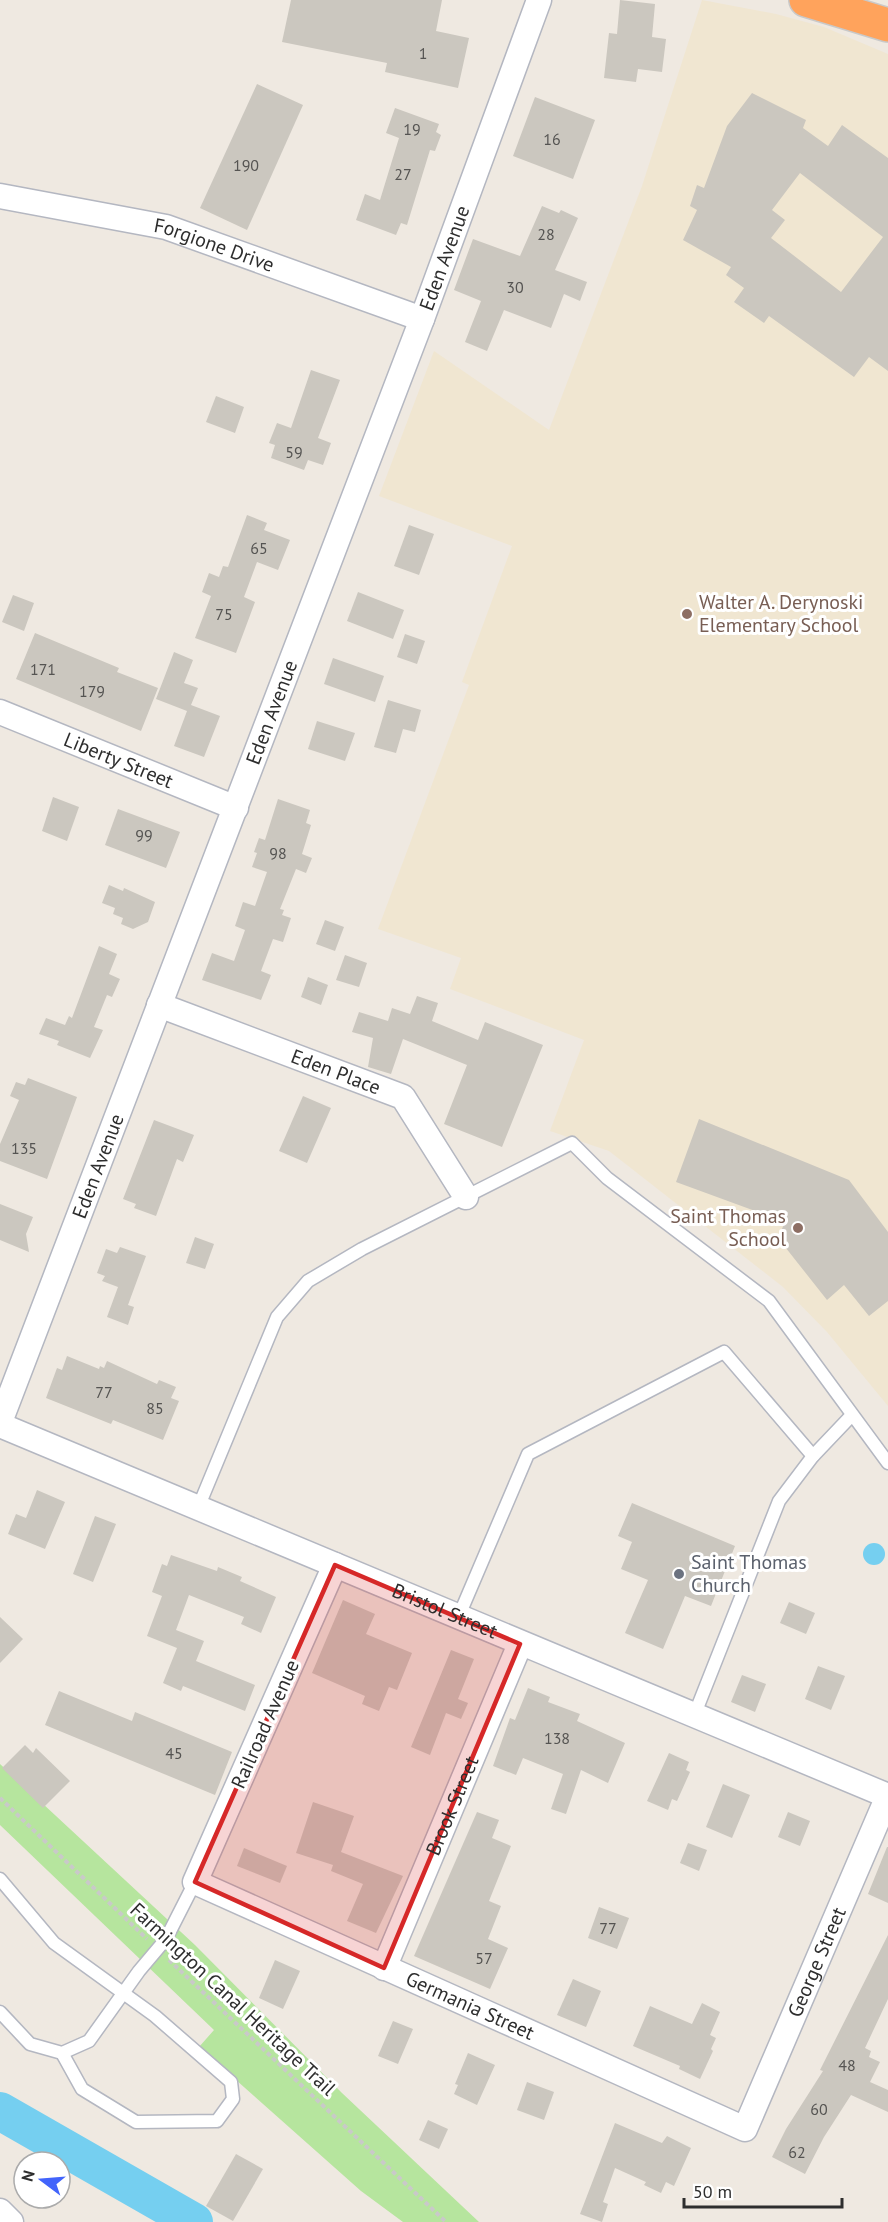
<svg xmlns="http://www.w3.org/2000/svg" width="888" height="2222" font-family="'PT Sans',sans-serif">
<rect width="100%" height="100%" fill="#efe9e1"/>
<!-- education -->
<polygon fill="#f0e6d1" points="702,0 776,14 824,27 888,54 888,1406 827,1332 783,1287 609,1151 550,1131 584,1040 450,989 461,958 378,929 469,685 462,682 512,546 379,496 434,351 549,430 642,186"/>
<!-- green -->
<polygon fill="#b6e59e" points="0,1764 195,1945 342,2093 479,2222 403,2222 361,2191 199,2047 214,2030 0,1825"/>
<!-- water -->
<circle fill="#75cff0" cx="874" cy="1554" r="11"/>
<g fill="none" stroke-linecap="round" stroke-linejoin="round">
<!-- river -->
<polyline stroke="#75cff0" stroke-width="38" points="0,2111 194,2222"/>
</g>
<!-- building -->
<g fill="#cbc7bf" fill-rule="evenodd">
<polygon points="291,0 442,0 436,31 469,38 458,88 385,72 387,63 282,42"/>
<polygon points="620,0 655,4 652,37 666,39 662,72 638,69 636,82 604,78 609,33 617,34"/>
<polygon points="257,84 303,105 247,230 200,208"/>
<path d="M752,93L806,120L803,128L828,146L842,125L888,158V371L869,357L854,377L769,316L764,323L734,302L744,288L726,275L731,267L683,240L697,210L690,206L697,185L704,188L727,126ZM800,173L883,237L841,292L771,238L785,220L772,210Z"/>
<polygon points="535,97 595,120 573,179 513,156"/>
<polygon points="395,108 439,124 436,132 441,135 435,151 430,150 407,225 401,223 396,235 356,220 365,194 380,200 399,138 386,133"/>
<polygon points="542,206 559,213 561,210 578,218 555,270 587,282 580,301 564,294 551,328 504,310 487,351 465,342 481,301 454,290 473,239 520,256"/>
<polygon points="311,370 340,380 318,438 331,443 323,465 308,460 304,470 271,458 275,445 269,443 277,423 291,428"/>
<polygon points="216,396 244,407 235,433 206,422"/>
<polygon points="247,515 267,523 264,530 290,540 278,570 257,562 244,597 255,602 236,653 195,638 211,596 202,592 209,573 219,577 223,566 228,567"/>
<polygon points="409,525 434,534 419,575 394,566"/>
<polygon points="358,592 404,610 393,639 347,621"/>
<polygon points="13,595 34,603 24,631 2,622"/>
<polygon points="35,633 119,668 117,672 158,688 141,731 16,679"/>
<polygon points="405,634 425,641 417,664 397,657"/>
<polygon points="174,652 193,660 184,683 198,688 191,705 220,716 204,757 174,746 187,711 156,699"/>
<polygon points="333,658 384,676 375,702 324,684"/>
<polygon points="388,700 421,710 415,732 403,729 396,753 374,747"/>
<polygon points="317,721 355,733 345,761 308,749"/>
<polygon points="53,797 79,807 67,841 42,831"/>
<polygon points="278,799 310,810 306,823 311,825 302,854 312,858 306,873 296,869 280,909 284,910 282,915 291,918 283,942 273,939 261,971 271,975 261,1000 202,980 212,953 234,961 245,930 235,926 243,902 255,906 267,872 252,867 257,853 254,852 259,838 265,840"/>
<polygon points="118,809 180,832 166,868 105,845"/>
<polygon points="109,885 123,891 124,888 155,902 148,922 133,929 121,924 123,918 113,914 115,908 102,903"/>
<polygon points="325,920 344,927 335,951 316,944"/>
<polygon points="99,946 117,954 109,974 120,979 112,997 107,995 94,1027 103,1030 90,1058 57,1045 59,1041 39,1034 46,1018 65,1025 69,1016 72,1018"/>
<polygon points="345,955 367,963 359,987 336,980"/>
<polygon points="308,977 328,985 321,1005 301,997"/>
<polygon points="417,996 438,1003 432,1021 478,1040 485,1022 543,1045 502,1147 444,1124 467,1065 403,1039 391,1074 368,1067 373,1038 352,1032 359,1012 388,1021 392,1008 410,1014"/>
<polygon points="28,1078 77,1097 47,1179 0,1161 0,1144 19,1100 10,1096 16,1082 25,1085"/>
<polygon points="303,1096 331,1108 307,1163 279,1151"/>
<polygon points="699,1119 849,1180 888,1232 888,1301 869,1316 844,1285 827,1300 778,1238 785,1222 676,1182"/>
<polygon points="154,1120 194,1135 183,1162 177,1159 156,1216 134,1208 136,1204 123,1199"/>
<polygon points="0,1204 33,1217 26,1234 29,1252 0,1240"/>
<polygon points="195,1237 214,1244 205,1269 186,1263"/>
<polygon points="120,1247 146,1256 128,1305 134,1307 128,1325 107,1317 118,1287 102,1281 105,1276 97,1273 106,1249 117,1253"/>
<polygon points="67,1356 99,1369 100,1366 104,1368 107,1361 157,1384 159,1380 176,1387 171,1398 179,1401 163,1440 113,1420 111,1424 46,1398 57,1368 62,1370"/>
<polygon points="37,1490 65,1502 45,1549 8,1534 16,1514 26,1518"/>
<polygon points="632,1503 735,1546 711,1606 685,1596 663,1649 625,1633 648,1580 621,1569 632,1542 618,1536"/>
<polygon points="95,1516 116,1524 93,1582 73,1574"/>
<polygon points="171,1555 217,1571 218,1567 242,1577 240,1581 276,1597 261,1633 241,1624 244,1617 189,1595 176,1630 204,1641 196,1661 255,1685 245,1711 183,1686 181,1691 163,1683 177,1648 147,1636 162,1596 152,1592 162,1564 167,1566"/>
<polygon points="343,1600 375,1614 366,1634 412,1653 397,1690 389,1687 379,1711 362,1704 365,1696 312,1673"/>
<polygon points="789,1602 815,1613 806,1634 780,1623"/>
<polygon points="0,1617 23,1639 0,1663"/>
<polygon points="451,1650 474,1659 458,1699 468,1703 461,1719 446,1713 430,1755 411,1747"/>
<polygon points="818,1666 845,1676 831,1710 805,1699"/>
<polygon points="742,1675 766,1684 755,1712 731,1702"/>
<polygon points="528,1688 550,1697 548,1702 580,1714 577,1721 625,1743 608,1783 581,1770 566,1814 551,1809 563,1774 523,1758 516,1775 493,1766 510,1718 515,1720"/>
<polygon points="59,1691 132,1721 135,1712 232,1752 215,1795 45,1725"/>
<polygon points="25,1745 33,1753 36,1748 70,1781 43,1808 2,1768"/>
<polygon points="669,1753 689,1762 686,1770 690,1772 677,1801 672,1799 668,1810 647,1801"/>
<polygon points="723,1784 750,1795 732,1838 706,1827"/>
<polygon points="313,1802 354,1816 341,1852 403,1876 376,1933 347,1921 363,1884 331,1871 333,1865 296,1853"/>
<polygon points="477,1812 499,1820 492,1838 511,1846 489,1901 501,1906 488,1939 508,1948 490,1989 414,1956"/>
<polygon points="788,1812 810,1821 800,1846 778,1837"/>
<polygon points="688,1843 707,1850 699,1871 680,1863"/>
<polygon points="887,1847 888,1847 888,1903 868,1894"/>
<polygon points="244,1848 287,1866 280,1883 237,1866"/>
<polygon points="599,1907 629,1918 617,1949 588,1938"/>
<polygon points="888,1935 888,1999 865,2048 871,2051 869,2057 880,2062 870,2082 888,2090 888,2112 851,2095 824,2137 805,2174 772,2157 786,2129 823,2071 820,2070"/>
<polygon points="275,1960 300,1971 283,2009 259,1998"/>
<polygon points="573,1979 601,1991 586,2027 557,2015"/>
<polygon points="702,2003 720,2012 710,2035 716,2038 711,2049 713,2051 700,2079 679,2069 680,2066 633,2046 650,2006 692,2024"/>
<polygon points="393,2021 413,2029 398,2064 378,2056"/>
<polygon points="468,2053 495,2065 477,2105 454,2094 458,2085 455,2084"/>
<polygon points="527,2082 554,2092 544,2120 517,2110"/>
<polygon points="428,2120 448,2129 439,2149 419,2140"/>
<polygon points="615,2123 662,2143 667,2136 691,2148 674,2186 666,2182 661,2193 644,2185 646,2182 615,2168 603,2202 608,2204 602,2222 580,2214"/>
<polygon points="236,2154 263,2169 233,2221 206,2206"/>
</g>
<g fill="none" stroke-linecap="round" stroke-linejoin="round">
<!-- lane casing -->
<g stroke="#b4b7c1" stroke-width="15">
<g id="lane">
<polyline points="198,1508 277,1317 308,1281 362,1249 572,1143 607,1178 769,1301 888,1463"/>
<polyline points="458,1618 528,1454 724,1352 813,1456"/>
<polyline points="694,1716 779,1501 813,1456 852,1415"/>
<polyline points="0,1879 54,1943 155,2016 231,2082 233,2099 217,2121 136,2122 82,2089 62,2053"/>
<polyline points="0,2012 30,2044 62,2053 89,2041 139,1971 166,1939 195,1882"/>
</g>
</g>
<!-- street casing -->
<g stroke="#b4b7c1" stroke-width="27">
<g id="street">
<path id="s1" d="M0,196L166,227L422,319"/>
<path id="s2" d="M0,712L236,808"/>
<path id="s3" d="M159,1005L403,1097L466,1197"/>
<path id="s4" d="M0,1422L422,319L539,0"/>
<path id="s5" d="M0,1425L888,1796"/>
<path id="s6" d="M335,1565L195,1882L745,2129L888,1796"/>
<path id="s7" d="M384,1968L520,1644"/>
<polyline points="0,2211 11,2222"/>
</g>
</g>
<!-- highway casing -->
<g stroke="#c9c9c9" stroke-width="36">
<polyline id="highway" points="806,0 888,25"/>
</g>
<!-- path -->
<g stroke="#c9c9c9" stroke-width="4" stroke-dasharray="4.5 3" stroke-linecap="butt">
<polyline points="0,1798 147,1939"/>
<polyline points="169,1960 446,2222"/>
</g>
<!-- lane -->
<use href="#lane" stroke="#fff" stroke-width="12"/>
<!-- street -->
<use href="#street" stroke="#fff" stroke-width="24"/>
<!-- highway -->
<use href="#highway" stroke="#ffa35c" stroke-width="33"/>
</g>
<!-- marked area -->
<path fill="#d62828" fill-opacity="0.2" stroke="#d62828" stroke-width="4.5" stroke-linejoin="round" d="M335,1565L520,1644L384,1968L195,1882Z"/>
<!-- markers -->
<g fill="#8d6e63" stroke="#fff" stroke-width="2">
<circle cx="687" cy="614" r="6"/>
<circle cx="798" cy="1228" r="6"/>
</g>
<circle fill="#6b7280" stroke="#fff" stroke-width="2" cx="679" cy="1574" r="6"/>
<g text-anchor="middle" dominant-baseline="central" stroke-width="6" stroke-linejoin="round" paint-order="stroke">
<!-- number labels -->
<g font-size="16" fill="#555452">
<text x="423" y="53">1</text>
<text x="412" y="129">19</text>
<text x="552" y="139">16</text>
<text x="246" y="165">190</text>
<text x="403" y="174">27</text>
<text x="546" y="234">28</text>
<text x="515" y="287">30</text>
<text x="294" y="452">59</text>
<text x="259" y="548">65</text>
<text x="224" y="614">75</text>
<text x="43" y="669">171</text>
<text x="92" y="691">179</text>
<text x="144" y="835">99</text>
<text x="278" y="853">98</text>
<text x="24" y="1148">135</text>
<text x="104" y="1392">77</text>
<text x="155" y="1408">85</text>
<text x="557" y="1738">138</text>
<text x="174" y="1753">45</text>
<text x="608" y="1928">77</text>
<text x="484" y="1958">57</text>
<text x="847" y="2065">48</text>
<text x="819" y="2109">60</text>
<text x="797" y="2152">62</text>
</g>
<!-- street labels -->
<g font-size="20" fill="#2e2e2e" stroke="#fff">
<text stroke="none"><textPath href="#s1" startOffset="220">Forgione Drive</textPath></text>
<text stroke="none"><textPath href="#s4" startOffset="1246">Eden Avenue</textPath></text>
<text stroke="none"><textPath href="#s4" startOffset="760">Eden Avenue</textPath></text>
<text stroke="none"><textPath href="#s2" startOffset="128">Liberty Street</textPath></text>
<text stroke="none"><textPath href="#s3" startOffset="189">Eden Place</textPath></text>
<text stroke="none"><textPath href="#s4" startOffset="274">Eden Avenue</textPath></text>
<text stroke="none"><textPath href="#s5" startOffset="482">Bristol Street</textPath></text>
<text transform="translate(265 1724) rotate(-66)">Railroad Avenue</text>
<text stroke="none"><textPath href="#s7" startOffset="176">Brook Street</textPath></text>
<text stroke="none"><textPath href="#s6" startOffset="1131">George Street</textPath></text>
<text transform="translate(233 1999) rotate(43)">Farmington Canal Heritage Trail</text>
<text stroke="none"><textPath href="#s6" startOffset="648">Germania Street</textPath></text>
</g>
<!-- education labels -->
<g font-size="20" fill="#785e54" stroke="#fff" text-anchor="start">
<text x="699" y="602">Walter A. Derynoski<tspan x="699" dy="23">Elementary School</tspan></text>
<text x="786" y="1216" text-anchor="end">Saint Thomas<tspan x="786" dy="23">School</tspan></text>
</g>
<!-- worship labels -->
<g font-size="20" fill="#5b616d" stroke="#fff" text-anchor="start">
<text x="691" y="1562">Saint Thomas<tspan x="691" dy="23">Church</tspan></text>
</g>
</g>
<!-- north arrow -->
<g transform="translate(42 2180) rotate(286)"><circle r="28" fill="#ffffff" stroke="#ababab" stroke-width="1.5"/>
<path d="M0-4.5L10 22L0 15L-10 22Z" fill="#4264fb"/>
<text y="-9" font-size="16" font-weight="bold" text-anchor="middle" fill="#2e2e2e">N</text>
</g>
<!-- scale -->
<path d="M684 2198v9h158v-9" fill="none" stroke="#2e2e2e" stroke-width="3"/>
<text x="693" y="2198" font-size="18" fill="#2e2e2e" stroke="#ffffff" stroke-width="4.5" paint-order="stroke">50 m</text>
</svg>
